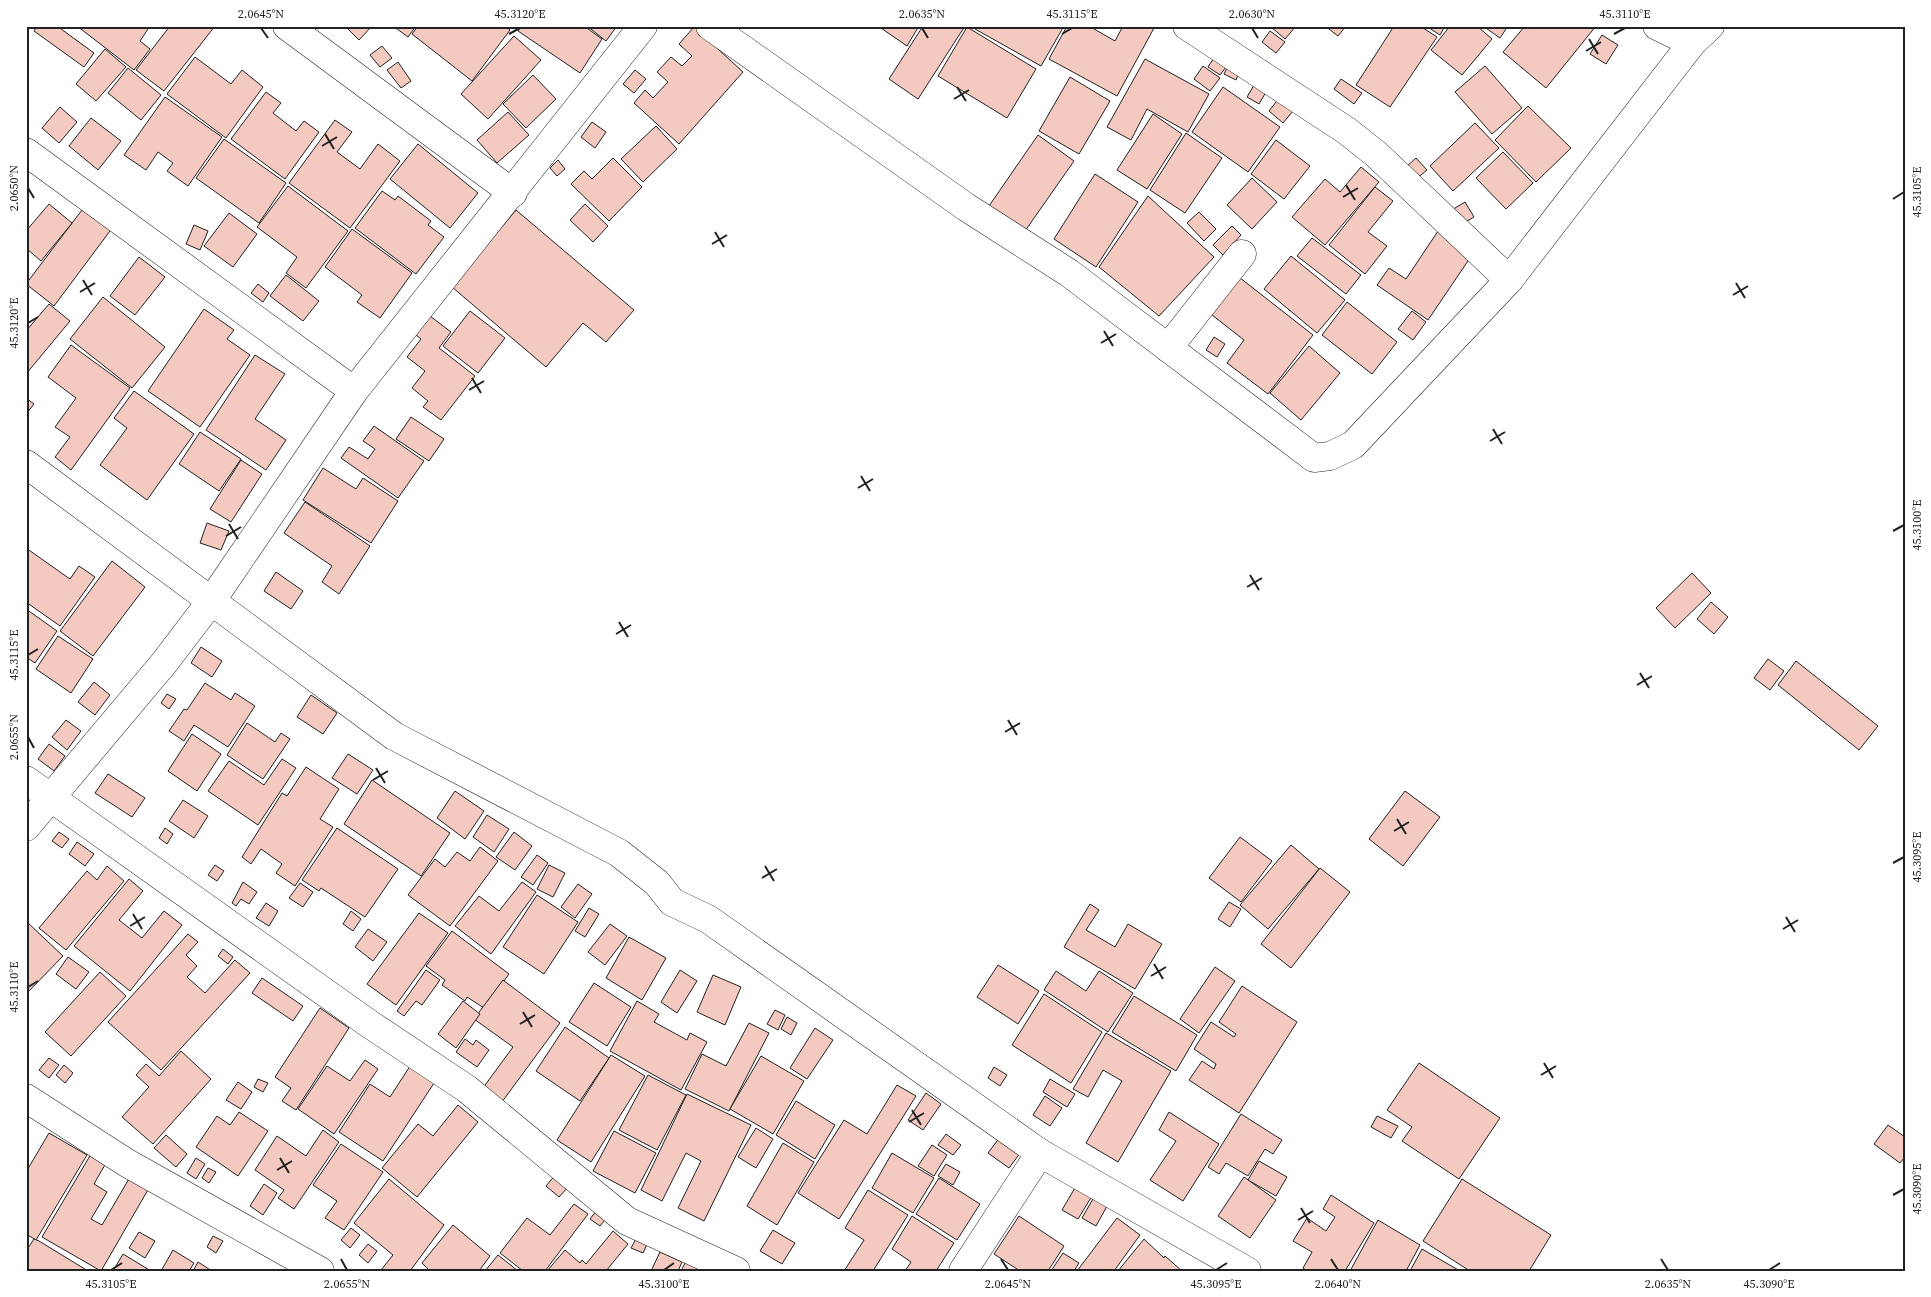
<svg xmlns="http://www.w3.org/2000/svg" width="1931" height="1297" font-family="'Source Serif 4',serif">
<rect width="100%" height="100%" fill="#fff"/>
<!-- building -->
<g fill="#f3c9c0" stroke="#222">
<polygon points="37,26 57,26 94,53 84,67 34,31"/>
<polygon points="77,26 144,26 148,29 140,41 150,49 134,70"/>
<polygon points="170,26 215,26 164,91 136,70"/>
<polygon points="345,26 372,26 359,40"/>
<polygon points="393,26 416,26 408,37"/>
<polygon points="418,26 505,26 510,30 472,81 412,34"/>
<polygon points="521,26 584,26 602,39 580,73 518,31"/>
<polygon points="587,26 617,26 606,41"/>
<polygon points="878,26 919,26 907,46"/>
<polygon points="923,26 965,26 918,99 889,79"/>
<polygon points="977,26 1064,26 1041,66 975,29"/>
<polygon points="1067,26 1089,26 1115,41 1123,26 1150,26 1154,28 1117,96 1049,59"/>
<polygon points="1270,26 1296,26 1285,39"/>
<polygon points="1325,26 1346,26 1338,36"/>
<polygon points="1394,26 1420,26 1437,37 1390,107 1356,85"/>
<polygon points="1426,26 1445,26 1440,35"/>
<polygon points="1450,26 1477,26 1492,39 1462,75 1431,50"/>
<polygon points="1483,26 1508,26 1500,38"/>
<polygon points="1525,26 1596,26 1546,88 1503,52"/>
<polygon points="694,27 743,72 679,144 634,103 645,90 653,98 668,82 657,72 671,57 682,66 692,56 679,44"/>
<polygon points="967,27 1036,69 1007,118 938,76"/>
<polygon points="1270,31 1285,42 1276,53 1262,42"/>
<polygon points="1602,35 1618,45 1606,64 1590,54"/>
<polygon points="514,36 541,60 488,119 461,94"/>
<polygon points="382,46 392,58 380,67 370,55"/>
<polygon points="105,49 126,67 96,101 76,84"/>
<polygon points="1217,53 1230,62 1220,75 1208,67"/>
<polygon points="195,57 231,84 242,70 263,87 226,138 167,94"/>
<polygon points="1145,59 1209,94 1188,132 1147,109 1131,140 1107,127"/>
<polygon points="398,62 411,81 401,88 387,70"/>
<polygon points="1229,64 1240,70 1236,80 1224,74"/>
<polygon points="1203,66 1220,78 1210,91 1194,79"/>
<polygon points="1485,66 1522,108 1492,134 1455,92"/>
<polygon points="128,68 161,95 141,120 108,93"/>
<polygon points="635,70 646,79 634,93 623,84"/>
<polygon points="533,75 556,99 526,128 503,104"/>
<polygon points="1070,77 1110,101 1079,154 1039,131"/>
<polygon points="1341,79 1362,93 1354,104 1334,89"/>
<polygon points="1257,80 1269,87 1259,104 1247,97"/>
<polygon points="1223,87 1280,127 1248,172 1192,132"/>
<polygon points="266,92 281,103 273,113 296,131 304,121 319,132 285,179 231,139"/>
<polygon points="1283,93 1298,105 1283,123 1269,111"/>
<polygon points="165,97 222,137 188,186 167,171 173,163 158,152 146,170 124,155"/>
<polygon points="1528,106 1571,148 1536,182 1495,140"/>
<polygon points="60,107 77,122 59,143 42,128"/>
<polygon points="508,112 529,135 497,163 477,140"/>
<polygon points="1153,114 1182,134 1147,189 1117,170"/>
<polygon points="91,118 121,141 98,170 69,146"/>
<polygon points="335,120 352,132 337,152 360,169 378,144 400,161 350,228 289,183"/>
<polygon points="592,122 606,132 595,148 581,137"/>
<polygon points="1475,123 1499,148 1453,191 1430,166"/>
<polygon points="656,126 677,149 643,182 621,159"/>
<polygon points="1186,133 1222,158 1185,213 1150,190"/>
<polygon points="1038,135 1074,161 1025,231 989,206"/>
<polygon points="224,139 286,183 259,223 196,178"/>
<polygon points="1276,140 1310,166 1284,199 1251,174"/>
<polygon points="418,144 478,193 450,228 390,179"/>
<polygon points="1503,152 1533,183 1506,209 1476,178"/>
<polygon points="613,158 642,187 609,221 571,184 584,171 592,179"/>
<polygon points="1416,158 1427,170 1415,180 1405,168"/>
<polygon points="558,160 565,169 557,176 550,168"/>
<polygon points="1361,167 1379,182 1325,245 1292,217 1325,179 1340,192"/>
<polygon points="1095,174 1138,202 1096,267 1054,239"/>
<polygon points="1252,178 1277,202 1252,229 1227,205"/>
<polygon points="288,186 348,231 306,288 286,273 297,257 257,227"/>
<polygon points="1375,187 1393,201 1368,232 1387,246 1365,274 1329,245"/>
<polygon points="382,191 395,200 398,196 431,221 428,225 444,237 416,274 355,228"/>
<polygon points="1148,196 1214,257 1159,316 1099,267"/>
<polygon points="88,202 116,223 54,306 26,284"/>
<polygon points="1465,202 1474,217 1459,226 1450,211"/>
<polygon points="49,204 72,223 41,261 26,248 26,231"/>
<polygon points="585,204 608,226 593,242 570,220"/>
<polygon points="516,210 634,310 606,342 583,323 546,367 452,287"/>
<polygon points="1199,212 1216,229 1204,241 1187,223"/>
<polygon points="229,213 257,234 233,267 204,246"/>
<polygon points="194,225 208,231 200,250 186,244"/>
<polygon points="1232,226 1241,235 1223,255 1213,245"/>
<polygon points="352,229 412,273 380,318 357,302 362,295 325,267"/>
<polygon points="1438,231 1472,255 1428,320 1377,285 1389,268 1406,279"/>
<polygon points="1312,238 1361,275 1346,294 1297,256"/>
<polygon points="1291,256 1345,300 1317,333 1264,289"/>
<polygon points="139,257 165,277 135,315 110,296"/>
<polygon points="1235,274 1313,335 1268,394 1227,363 1244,340 1207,311"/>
<polygon points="286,275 319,301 303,321 270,296"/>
<polygon points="258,284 269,293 263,302 251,293"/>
<polygon points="103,297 165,347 132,388 70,339"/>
<polygon points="1347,302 1397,342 1372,374 1322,335"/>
<polygon points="49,304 70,321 26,374 26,331"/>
<polygon points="204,309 234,330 227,339 250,355 200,427 148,391"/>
<polygon points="470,311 505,338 478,373 443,346"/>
<polygon points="1412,311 1426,322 1413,340 1398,329"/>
<polygon points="430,316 451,332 439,348 475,376 441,420 423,407 428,401 412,388 425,371 407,357 421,339 415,334"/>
<polygon points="1214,337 1225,344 1217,357 1206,350"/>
<polygon points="71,345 130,388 71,470 55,457 70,437 55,427 76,398 48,377"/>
<polygon points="1309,346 1340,373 1301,420 1270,393"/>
<polygon points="255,355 285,374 255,419 286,440 266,470 206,430"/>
<polygon points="134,391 194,434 147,500 100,465 127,428 114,418"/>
<polygon points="26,398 34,404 26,414"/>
<polygon points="411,417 444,439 429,461 396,439"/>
<polygon points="374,426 424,461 398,498 341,458 349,447 368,459 375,449 363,441"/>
<polygon points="200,432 241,459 219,491 179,464"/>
<polygon points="241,460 262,474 231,522 210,509"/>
<polygon points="323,468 356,489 363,478 398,501 371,543 303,500"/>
<polygon points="305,502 370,546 339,594 322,582 332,566 284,533"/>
<polygon points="207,523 229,531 221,550 200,543"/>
<polygon points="26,548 70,579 79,566 95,577 60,626 26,602"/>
<polygon points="112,561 145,587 93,656 60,631"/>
<polygon points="276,572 303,591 291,609 264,591"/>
<polygon points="1692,573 1711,593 1675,628 1656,608"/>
<polygon points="1711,602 1728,617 1714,634 1697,619"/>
<polygon points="26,609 57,631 35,663 26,657"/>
<polygon points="58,636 93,659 71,693 36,669"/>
<polygon points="201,647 222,661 212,677 191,663"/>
<polygon points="1768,659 1784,671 1770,690 1754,678"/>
<polygon points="1796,661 1878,726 1859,750 1778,685"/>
<polygon points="94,682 110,695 95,715 78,702"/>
<polygon points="205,683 231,700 235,693 255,706 228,747 194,725 184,741 169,731 184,709 187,710"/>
<polygon points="167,694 176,699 169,709 161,703"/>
<polygon points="311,695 337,713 323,734 297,717"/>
<polygon points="66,720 81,731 67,750 52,737"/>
<polygon points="247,723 275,742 281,733 290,739 263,779 227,755"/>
<polygon points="192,734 221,754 197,791 168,771"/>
<polygon points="49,744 65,756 54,771 38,759"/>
<polygon points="348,754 373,770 357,794 332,778"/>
<polygon points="282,759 296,768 258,825 208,791 229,761 264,785"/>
<polygon points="306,767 339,789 320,819 333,827 295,886 276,873 282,864 261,849 251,864 242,857 282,793 287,796"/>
<polygon points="108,774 145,798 132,817 95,793"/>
<polygon points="372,780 450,833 421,876 344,824"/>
<polygon points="455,791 484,811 465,839 437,818"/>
<polygon points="1405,791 1440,817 1403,866 1369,839"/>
<polygon points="183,800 208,816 194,838 169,821"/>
<polygon points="487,815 509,829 494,852 473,837"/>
<polygon points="165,828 173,834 167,844 159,838"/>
<polygon points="337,828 398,869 365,917 321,888 319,891 302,880"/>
<polygon points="59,832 69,839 62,848 52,841"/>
<polygon points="514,832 532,846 515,870 496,857"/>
<polygon points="1240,837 1272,861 1241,902 1209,878"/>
<polygon points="77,842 94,854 85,866 69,854"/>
<polygon points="1291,845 1319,869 1268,929 1240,905"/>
<polygon points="480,847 498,861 450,926 408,895 435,859 445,867 457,852 470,861"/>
<polygon points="537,855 548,863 533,885 521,877"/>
<polygon points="215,865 224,871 217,881 208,875"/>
<polygon points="549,865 565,873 553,897 537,889"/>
<polygon points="107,866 124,881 66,950 39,928 87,871 97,880"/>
<polygon points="1320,868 1350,892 1291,968 1261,944"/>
<polygon points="129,879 143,891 119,920 142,938 164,911 182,925 130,991 74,946"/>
<polygon points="243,882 257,892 249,904 241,899 236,906 232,903"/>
<polygon points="522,882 536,892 491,954 455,926 479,896 499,911"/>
<polygon points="300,883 313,892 303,907 289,898"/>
<polygon points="578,884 592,894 575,918 561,907"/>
<polygon points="537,895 578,922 544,974 503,947"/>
<polygon points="1229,902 1241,909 1230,927 1218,919"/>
<polygon points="266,903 278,911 269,926 256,918"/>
<polygon points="1090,904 1099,910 1086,930 1115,947 1128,924 1162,944 1135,989 1064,947"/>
<polygon points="589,908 599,914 585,937 575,931"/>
<polygon points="351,911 361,919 353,931 343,924"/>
<polygon points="419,913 448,933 396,1005 367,984"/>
<polygon points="26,921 63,956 26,994"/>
<polygon points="610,924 627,936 605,965 588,952"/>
<polygon points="368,929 387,942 373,961 355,947"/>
<polygon points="452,931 509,974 484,1008 467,997 465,1001 442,985 445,980 426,966"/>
<polygon points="188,934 198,942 186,955 197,966 187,977 205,993 235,960 250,973 161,1070 108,1022"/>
<polygon points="629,937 666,958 642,1000 606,978"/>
<polygon points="223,949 233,957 228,964 218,956"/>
<polygon points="68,957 89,972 76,989 56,974"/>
<polygon points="998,965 1039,991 1018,1024 977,997"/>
<polygon points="1215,967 1235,981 1199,1033 1180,1019"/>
<polygon points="426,970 440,980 422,1005 416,1001 404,1016 397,1011"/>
<polygon points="680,970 697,981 677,1013 661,1002"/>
<polygon points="1056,971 1086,991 1099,971 1133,993 1108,1032 1044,990"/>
<polygon points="100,972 126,996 71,1056 45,1032"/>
<polygon points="713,975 741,987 725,1025 697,1012"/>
<polygon points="262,978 303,1006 293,1021 252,993"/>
<polygon points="503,980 560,1023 499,1106 480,1092 513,1047 474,1019"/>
<polygon points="594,983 631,1007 607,1046 569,1022"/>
<polygon points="1242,986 1297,1022 1239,1113 1189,1080 1202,1061 1214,1069 1216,1064 1194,1049 1211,1022 1234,1037 1236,1034 1219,1022"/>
<polygon points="1044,994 1102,1032 1071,1083 1012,1045"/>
<polygon points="1134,996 1197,1035 1176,1071 1112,1032"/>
<polygon points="463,1001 480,1014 456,1048 438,1034"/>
<polygon points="637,1001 659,1014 654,1022 687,1040 690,1033 707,1042 681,1090 610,1051"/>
<polygon points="320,1008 349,1028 296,1110 282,1101 291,1088 275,1077"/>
<polygon points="775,1010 785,1015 778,1030 767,1024"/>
<polygon points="787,1017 797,1023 791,1035 781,1029"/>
<polygon points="749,1023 769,1033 729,1111 685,1089 702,1054 726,1066"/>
<polygon points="565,1027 609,1058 580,1101 536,1071"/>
<polygon points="815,1028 833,1040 807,1079 790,1068"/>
<polygon points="1106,1033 1171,1071 1118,1162 1086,1143 1122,1081 1103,1070 1088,1097 1073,1089"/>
<polygon points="465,1039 473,1045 476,1040 489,1050 477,1067 456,1052"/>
<polygon points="181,1051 211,1079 153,1144 122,1117 149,1087 136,1075 146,1064 159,1076"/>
<polygon points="611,1055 645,1076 591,1162 557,1140"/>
<polygon points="761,1056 804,1081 773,1134 730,1109"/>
<polygon points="49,1058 59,1065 49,1078 39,1070"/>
<polygon points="365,1060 378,1069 334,1134 298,1109 327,1066 350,1081"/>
<polygon points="412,1063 436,1080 383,1161 339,1132 370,1084 390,1097"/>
<polygon points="1419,1063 1500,1118 1459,1179 1402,1141 1412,1127 1387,1110"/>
<polygon points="64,1065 73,1073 65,1083 56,1075"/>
<polygon points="994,1067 1007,1075 1000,1086 988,1078"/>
<polygon points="648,1075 686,1095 657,1150 619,1130"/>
<polygon points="258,1079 268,1083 263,1092 254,1087"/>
<polygon points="1050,1079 1075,1094 1067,1107 1043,1092"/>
<polygon points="238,1082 252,1092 241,1109 226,1100"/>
<polygon points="897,1085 916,1096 839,1219 798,1193 844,1120 867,1134"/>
<polygon points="926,1093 941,1104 923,1130 908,1120"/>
<polygon points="687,1094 751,1125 704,1221 678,1208 701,1161 686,1153 662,1201 641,1190"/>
<polygon points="1045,1096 1062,1108 1050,1126 1033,1115"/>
<polygon points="796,1101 835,1125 815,1159 776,1135"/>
<polygon points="458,1105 478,1122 417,1197 382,1168 418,1124 433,1136"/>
<polygon points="239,1112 268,1131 238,1176 196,1147 217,1116 230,1125"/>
<polygon points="1169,1112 1219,1144 1183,1201 1150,1180 1176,1141 1159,1130"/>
<polygon points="1241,1114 1282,1140 1273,1154 1265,1149 1248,1176 1226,1163 1219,1174 1208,1167"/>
<polygon points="1377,1116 1398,1126 1391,1138 1371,1127"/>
<polygon points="1888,1125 1905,1137 1905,1157 1900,1163 1874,1144"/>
<polygon points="756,1128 773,1139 756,1168 738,1157"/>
<polygon points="323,1130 339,1142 294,1209 278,1198 284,1190 255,1170 277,1136 306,1156"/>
<polygon points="614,1131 656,1153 635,1193 593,1171"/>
<polygon points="49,1133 87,1155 36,1240 26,1234 26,1172"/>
<polygon points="946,1134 961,1145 953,1155 938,1145"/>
<polygon points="166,1135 187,1154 176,1167 154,1148"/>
<polygon points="1000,1137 1021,1152 1009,1168 988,1153"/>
<polygon points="783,1143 814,1162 777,1225 747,1206"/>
<polygon points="341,1144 383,1172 344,1230 325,1218 337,1201 313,1185"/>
<polygon points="932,1145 947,1155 934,1176 918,1166"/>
<polygon points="892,1153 934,1178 913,1213 872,1188"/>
<polygon points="91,1154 106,1163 94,1184 107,1192 91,1219 102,1225 130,1177 149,1188 101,1271 42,1237"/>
<polygon points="196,1158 205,1164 196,1179 187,1173"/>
<polygon points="1259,1161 1287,1177 1276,1196 1248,1180"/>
<polygon points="946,1164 960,1172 953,1185 938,1176"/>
<polygon points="208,1168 216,1172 209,1183 202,1178"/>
<polygon points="556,1174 570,1185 559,1197 546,1186"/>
<polygon points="1244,1177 1276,1200 1250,1238 1218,1216"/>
<polygon points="939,1178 980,1204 957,1240 916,1214"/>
<polygon points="389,1179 444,1225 410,1271 381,1270 393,1255 354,1223"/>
<polygon points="1462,1179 1551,1235 1529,1271 1470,1271 1423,1241"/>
<polygon points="1079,1181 1095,1191 1078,1219 1062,1210"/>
<polygon points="264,1184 277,1193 263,1215 250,1206"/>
<polygon points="868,1190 908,1215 873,1271 844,1271 864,1240 845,1228"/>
<polygon points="1097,1192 1111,1199 1096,1226 1082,1218"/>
<polygon points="1331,1195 1374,1223 1345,1271 1307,1271 1303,1268 1312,1252 1293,1241 1307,1218 1326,1231 1335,1217 1323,1209"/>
<polygon points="574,1204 588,1214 545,1271 523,1271 500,1253 527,1218 550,1235"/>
<polygon points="599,1207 609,1215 600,1226 590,1219"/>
<polygon points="912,1216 954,1243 936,1271 905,1271 911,1262 892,1249"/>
<polygon points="1019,1216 1064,1246 1048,1271 1020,1271 994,1254"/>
<polygon points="1117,1218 1140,1235 1114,1271 1077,1271"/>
<polygon points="1378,1220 1420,1245 1406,1271 1350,1271"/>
<polygon points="453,1225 490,1256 479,1271 430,1271 422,1263"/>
<polygon points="351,1228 360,1235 350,1248 341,1240"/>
<polygon points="773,1230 795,1243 782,1264 760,1251"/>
<polygon points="613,1231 628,1244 606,1271 547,1271 565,1250 580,1263 582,1260 586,1264"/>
<polygon points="139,1232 155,1241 145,1258 129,1248"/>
<polygon points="213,1236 223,1241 216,1253 207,1247"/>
<polygon points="637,1237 648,1242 643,1253 631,1248"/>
<polygon points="34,1239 39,1241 88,1271 26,1271 26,1251"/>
<polygon points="1144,1239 1164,1258 1165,1256 1182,1271 1118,1271"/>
<polygon points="368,1244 377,1251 368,1263 359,1255"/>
<polygon points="1422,1249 1460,1271 1410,1271"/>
<polygon points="173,1250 194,1263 189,1271 161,1271"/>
<polygon points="660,1252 682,1262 678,1271 651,1271"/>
<polygon points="1063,1253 1079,1263 1074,1271 1051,1271"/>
<polygon points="123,1254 151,1271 113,1271"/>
<polygon points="498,1255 518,1271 485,1271"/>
<polygon points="687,1259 707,1271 681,1271"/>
<polygon points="198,1262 212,1271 193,1271"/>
</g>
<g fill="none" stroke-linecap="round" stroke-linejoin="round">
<!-- street casing -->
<g stroke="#222" stroke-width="29">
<g id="street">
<polyline points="287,26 513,193"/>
<polyline points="710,26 966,207 1069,273 1314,458 1330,456 1353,445 1509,280 1692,43 1710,26"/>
<polyline points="1187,26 1347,131 1376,154 1509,280"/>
<polyline points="1657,26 1692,43"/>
<polyline points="26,152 354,391"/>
<polyline points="1168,348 1242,254"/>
<polyline points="26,464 394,736 619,853 657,883 672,902 708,919 1040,1153 1247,1271"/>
<polyline points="26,780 368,1023 467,1089 627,1221 736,1271"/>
<polyline points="26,827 164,663 212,600 354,391 643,26"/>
<polyline points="26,1098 127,1163 320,1271"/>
<polyline points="963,1271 1040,1153"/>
</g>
</g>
<!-- street -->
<use href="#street" stroke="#fff" stroke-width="28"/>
</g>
<!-- ticks -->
<path fill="none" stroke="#222" stroke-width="2" d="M261,28L268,38M922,28L928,38M1252,28L1258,38M509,34L520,28M1062,34L1072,28M1614,34L1625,28M1589,39L1598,54M1586,51L1601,42M957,87L966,101M954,99L969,90M325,134L334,149M322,146L337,137M1346,185L1355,200M28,188L34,198M1343,197L1358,188M1893,199L1904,192M715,232L724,247M712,244L727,235M83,280L92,295M1736,283L1745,298M80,292L95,283M1733,295L1748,286M28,323L38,317M1104,331L1113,346M1101,343L1116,334M472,378L481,393M469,390L484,381M1493,429L1502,444M1490,441L1505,432M861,476L870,491M858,488L873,479M229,524L238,539M1893,531L1904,525M226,536L241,527M1250,575L1259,590M1247,587L1262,578M619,622L628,637M616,634L631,625M28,655L38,649M1640,673L1649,688M1637,685L1652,676M1008,720L1017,735M1005,732L1020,723M28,737L34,748M376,768L385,783M373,780L388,771M1397,819L1406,834M1394,831L1409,822M1893,863L1904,857M765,866L774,881M762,878L777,869M133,914L142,929M1786,917L1795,932M130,926L145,917M1783,929L1798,920M1154,964L1163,979M1151,976L1166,967M28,987L38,981M523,1012L532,1027M520,1024L535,1015M1544,1063L1553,1078M1541,1075L1556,1066M912,1110L921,1125M909,1122L924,1113M280,1158L289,1173M277,1170L292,1161M1893,1195L1904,1189M1301,1208L1310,1223M1298,1220L1313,1211M341,1259L347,1270M1001,1259L1008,1270M1331,1259L1338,1270M1661,1259L1668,1270M111,1270L122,1263M664,1270L674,1263M1216,1270L1227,1263M1769,1270L1780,1263"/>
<!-- border -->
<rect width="1931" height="1297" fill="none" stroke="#ffffff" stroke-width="55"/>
<rect x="28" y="28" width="1876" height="1242" fill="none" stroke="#222" stroke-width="2"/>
<g font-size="12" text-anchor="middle" fill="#222">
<text x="261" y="18">2.0645°N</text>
<text x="520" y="18">45.3120°E</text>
<text x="922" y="18">2.0635°N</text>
<text x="1072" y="18">45.3115°E</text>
<text x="1252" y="18">2.0630°N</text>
<text x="1625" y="18">45.3110°E</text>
<text transform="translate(14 188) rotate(-90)" y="4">2.0650°N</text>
<text transform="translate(1917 192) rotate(-90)" y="4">45.3105°E</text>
<text transform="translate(14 323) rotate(-90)" y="4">45.3120°E</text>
<text transform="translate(1917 525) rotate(-90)" y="4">45.3100°E</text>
<text transform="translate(14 655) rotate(-90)" y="4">45.3115°E</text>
<text transform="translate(14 737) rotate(-90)" y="4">2.0655°N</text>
<text transform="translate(1917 857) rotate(-90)" y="4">45.3095°E</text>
<text transform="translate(14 987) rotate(-90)" y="4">45.3110°E</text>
<text transform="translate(1917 1189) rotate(-90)" y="4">45.3090°E</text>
<text x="111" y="1288">45.3105°E</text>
<text x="347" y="1288">2.0655°N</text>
<text x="664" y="1288">45.3100°E</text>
<text x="1008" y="1288">2.0645°N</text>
<text x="1216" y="1288">45.3095°E</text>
<text x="1338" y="1288">2.0640°N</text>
<text x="1668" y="1288">2.0635°N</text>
<text x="1769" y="1288">45.3090°E</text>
</g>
</svg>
